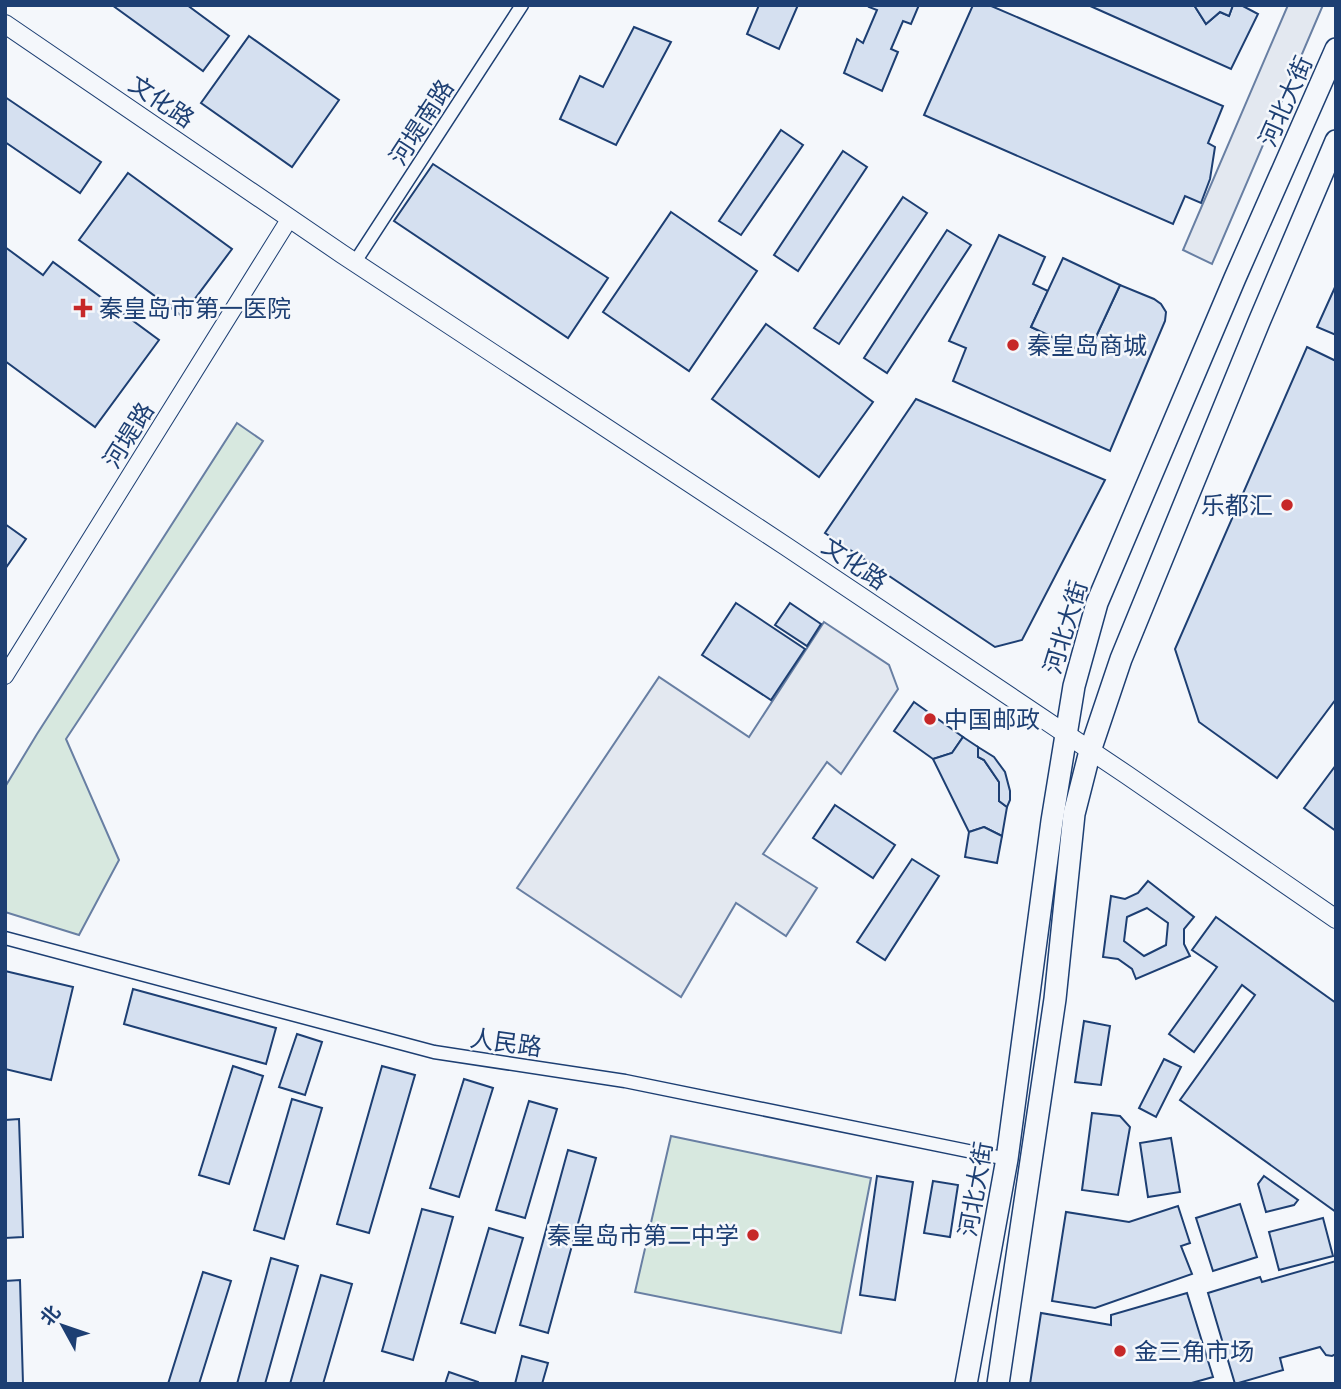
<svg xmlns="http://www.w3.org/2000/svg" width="1341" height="1389" font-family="Mulish,'Noto Sans SC',sans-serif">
<rect width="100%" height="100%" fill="#f4f7fb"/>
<!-- green -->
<g fill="#d7e8df" stroke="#687fa3" stroke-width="2">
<polygon points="237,423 263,441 66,739 119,860 79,935 5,912 5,787 37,734"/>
<polygon points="671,1136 871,1178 841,1333 635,1292"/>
</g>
<!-- parking -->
<g fill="#e3e8f0" stroke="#687fa3" stroke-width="2">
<polygon points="1288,5 1323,5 1212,264 1183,250"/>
<polygon points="824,622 889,665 898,689 841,774 827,762 763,854 817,888 786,936 736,903 681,997 517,888 659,677 749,737"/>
</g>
<!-- building -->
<g fill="#d5e0f0" stroke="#1d3f73" stroke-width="2" fill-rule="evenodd">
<polygon points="112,5 187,5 229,36 203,71"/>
<polygon points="759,5 798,5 779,49 747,34"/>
<polygon points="870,5 919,5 911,24 903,21 891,49 898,52 882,91 844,73 857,39 863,43 877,10 869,7"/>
<polygon points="973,5 989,5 1223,106 1208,143 1215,147 1210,179 1201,203 1185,196 1173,224 924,115"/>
<polygon points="1088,5 1194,5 1206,24 1220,12 1229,16 1233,5 1241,5 1258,14 1231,69"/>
<polygon points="1194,5 1233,5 1229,16 1220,12 1206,24"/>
<polygon points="634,27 671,42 616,145 560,119 580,76 603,87"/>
<polygon points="249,36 339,100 292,167 201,103"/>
<polygon points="5,97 101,162 80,193 5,142"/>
<polygon points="781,130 803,145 741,235 719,221"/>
<polygon points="843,151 867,167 798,271 774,255"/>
<polygon points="433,164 608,278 568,338 394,221"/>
<polygon points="128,173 232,249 182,316 79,240"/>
<polygon points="903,197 927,213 839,344 814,328"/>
<polygon points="671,212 757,271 689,371 603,312"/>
<polygon points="947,230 971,245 887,373 864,358"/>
<polygon points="999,235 1045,257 1033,284 1048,291 1031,327 1088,354 1120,285 1154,299 1161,304 1166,312 1165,321 1110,451 953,381 966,348 949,341"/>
<polygon points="5,247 43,275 53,262 159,340 95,427 5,361"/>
<polygon points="1063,258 1120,285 1088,354 1031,327"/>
<polygon points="1336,285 1336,335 1317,327"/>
<polygon points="766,324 873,402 819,477 712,399"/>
<polygon points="1307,347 1336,361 1336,699 1277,778 1199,722 1175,649"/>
<polygon points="916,399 1105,480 1022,640 995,647 825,533"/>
<polygon points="5,524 26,539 5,569"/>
<polygon points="736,603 805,649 771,700 702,655"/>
<polygon points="790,603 821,624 807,646 775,625"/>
<polygon points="914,702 963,737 952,753 933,759 894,731"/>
<polygon points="963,737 978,747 978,757 984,760 999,782 999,801 1007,807 1002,836 984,827 969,832 933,759 952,753"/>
<polygon points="978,747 994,757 1005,772 1010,791 1010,800 1007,807 999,801 999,782 984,760 978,757"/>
<polygon points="1336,765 1336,831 1304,808"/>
<polygon points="835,805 895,845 873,878 813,838"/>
<polygon points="984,827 1002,836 997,863 965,857 969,832"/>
<polygon points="912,859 939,876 885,960 857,942"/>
<path d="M1148,881L1194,917L1184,929V944L1190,956L1136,979L1132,969L1118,959L1103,957L1111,896L1125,899L1138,893ZM1147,908L1168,923L1166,945L1144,956L1124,941L1127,917Z"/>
<polygon points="1216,917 1336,1003 1336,1212 1180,1100 1255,995 1242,985 1194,1052 1169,1034 1217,967 1192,950"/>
<polygon points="5,971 73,987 51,1080 5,1069"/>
<polygon points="133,989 276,1028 266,1064 124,1024"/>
<polygon points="1084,1021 1110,1026 1101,1085 1075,1082"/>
<polygon points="297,1034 322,1042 305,1095 279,1087"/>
<polygon points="1164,1059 1181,1067 1156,1117 1139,1108"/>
<polygon points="233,1066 263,1076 229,1184 199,1175"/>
<polygon points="382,1066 415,1075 369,1233 337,1224"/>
<polygon points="464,1079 493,1088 459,1197 430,1188"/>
<polygon points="292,1099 322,1108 284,1239 254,1230"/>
<polygon points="529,1101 557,1109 525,1218 496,1210"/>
<polygon points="1092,1113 1120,1116 1130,1127 1118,1195 1082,1190"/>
<polygon points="19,1119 23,1237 5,1238 5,1120"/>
<polygon points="1171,1138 1180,1192 1148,1197 1140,1143"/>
<polygon points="568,1150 596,1158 548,1333 520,1325"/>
<polygon points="877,1176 913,1182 895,1300 860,1295"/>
<polygon points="1264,1176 1298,1200 1294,1205 1266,1212 1258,1184"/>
<polygon points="933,1181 958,1185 950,1237 924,1233"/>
<polygon points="1240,1204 1257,1257 1213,1271 1196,1218"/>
<polygon points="1178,1206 1190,1243 1181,1246 1192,1274 1095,1308 1052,1301 1066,1212 1129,1222"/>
<polygon points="422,1209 453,1217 413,1360 382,1351"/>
<polygon points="1323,1218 1333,1256 1279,1270 1269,1232"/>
<polygon points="489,1228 523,1238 495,1333 461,1323"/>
<polygon points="271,1258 298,1266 265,1384 237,1384"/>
<polygon points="1336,1261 1336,1354 1332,1356 1326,1355 1320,1347 1280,1358 1283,1370 1235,1384 1208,1293 1260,1277 1262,1282"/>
<polygon points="203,1272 231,1281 199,1384 168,1384"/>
<polygon points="321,1275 352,1284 323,1384 290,1384"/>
<polygon points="20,1280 23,1384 5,1384 5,1281"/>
<polygon points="1187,1293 1213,1377 1188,1384 1030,1384 1041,1313 1111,1325 1111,1315"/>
<polygon points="522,1356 548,1363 542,1384 515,1384"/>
<polygon points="449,1372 478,1382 478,1384 445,1384"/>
</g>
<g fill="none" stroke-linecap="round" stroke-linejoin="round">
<!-- minor casing -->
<g stroke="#1d3f73" stroke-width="15">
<g id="minor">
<polyline points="355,262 522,5"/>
<polyline points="5,938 434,1052 625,1081 1007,1159"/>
</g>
</g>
<!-- tertiary casing -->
<g stroke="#1d3f73" stroke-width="18">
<polyline id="tertiary" points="5,676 290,218"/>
</g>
<!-- secondary casing -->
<g stroke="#1d3f73" stroke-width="20">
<polyline id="secondary" points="5,24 342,254 787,547 1127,775 1336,919"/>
</g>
<!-- primary casing -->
<g stroke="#1d3f73" stroke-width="24">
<g id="primary">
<polyline points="966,1384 1007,1159 1052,821 1074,686 1097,603 1235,278 1336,49"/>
<polyline points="998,1384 1055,999 1074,814 1090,751 1121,659 1259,322 1336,141"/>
</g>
</g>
<!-- minor -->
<use href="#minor" stroke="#f4f7fb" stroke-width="12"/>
<!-- tertiary -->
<use href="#tertiary" stroke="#f4f7fb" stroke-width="16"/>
<!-- secondary -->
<use href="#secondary" stroke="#f4f7fb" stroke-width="18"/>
<!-- primary -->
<use href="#primary" stroke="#f4f7fb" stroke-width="21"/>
</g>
<!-- markers -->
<g fill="#c62828" stroke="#f4f7fb" stroke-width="2.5">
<path d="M79.5 297.5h7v7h7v7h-7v7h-7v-7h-7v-7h7z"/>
<circle cx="1013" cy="345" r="7"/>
<circle cx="1287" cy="505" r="7"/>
<circle cx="930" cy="719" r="7"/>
<circle cx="753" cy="1235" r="7"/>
<circle cx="1120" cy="1351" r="7"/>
</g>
<g text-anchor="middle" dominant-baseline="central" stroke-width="5" stroke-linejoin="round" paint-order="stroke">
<!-- street labels -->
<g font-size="24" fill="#1d3f73" stroke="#f4f7fb">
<text transform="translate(162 101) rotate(34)">文化路</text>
<text transform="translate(1285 101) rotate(-66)">河北大街</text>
<text transform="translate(421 122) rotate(-57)">河堤南路</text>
<text transform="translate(128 435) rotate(-58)">河堤路</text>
<text transform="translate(855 563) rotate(34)">文化路</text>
<text transform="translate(1065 627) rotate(-73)">河北大街</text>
<text transform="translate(506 1042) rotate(8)">人民路</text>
<text transform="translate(975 1189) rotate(-80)">河北大街</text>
</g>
<!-- poi labels -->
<g font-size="24" fill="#1d3f73" stroke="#f4f7fb" text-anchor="start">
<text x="99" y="308">秦皇岛市第一医院</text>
<text x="1027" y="345">秦皇岛商城</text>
<text x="1273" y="505" text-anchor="end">乐都汇</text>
<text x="944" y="719">中国邮政</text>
<text x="739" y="1235" text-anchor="end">秦皇岛市第二中学</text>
<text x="1134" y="1351">金三角市场</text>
</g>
</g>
<!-- border -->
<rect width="1341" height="1389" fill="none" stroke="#1d3f73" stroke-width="14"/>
<!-- north arrow -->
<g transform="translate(63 1326) rotate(310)" stroke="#f4f7fb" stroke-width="5" paint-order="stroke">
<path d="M0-5L12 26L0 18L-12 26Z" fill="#1d3f73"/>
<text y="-10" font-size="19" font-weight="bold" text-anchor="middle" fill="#1d3f73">北</text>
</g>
</svg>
